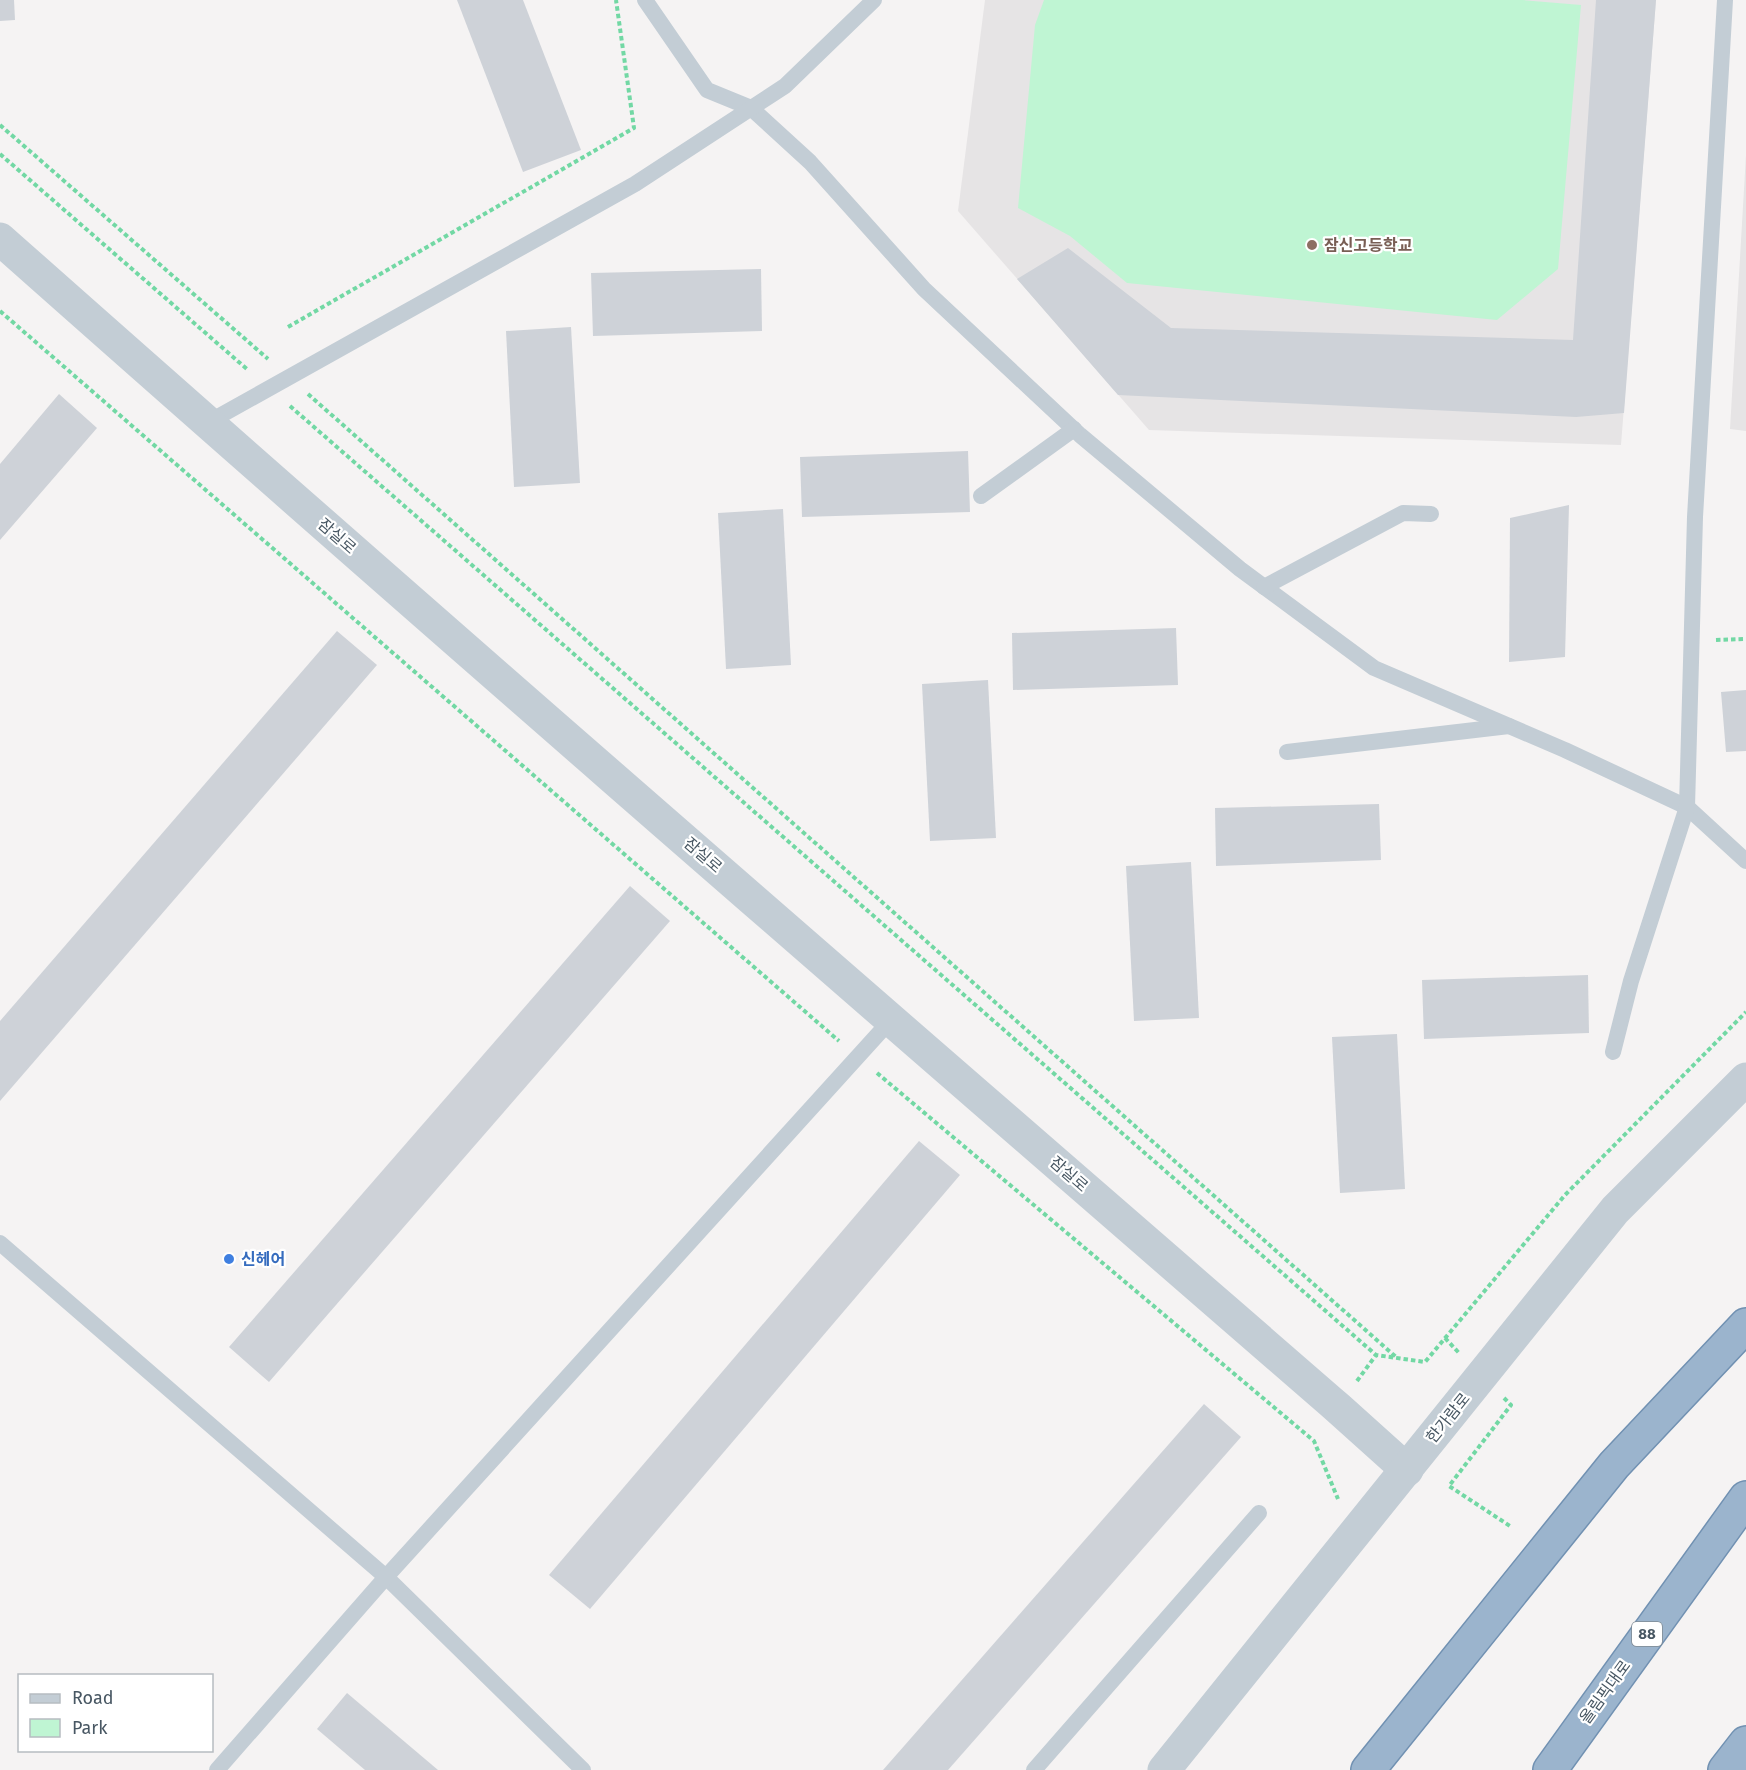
<svg xmlns="http://www.w3.org/2000/svg" width="1746" height="1770" font-family="'Fira Sans','Noto Sans KR',sans-serif">
<rect width="100%" height="100%" fill="#f5f3f3"/>
<!-- education -->
<g fill="#e6e4e5">
<polygon points="985,0 1656,0 1621,445 1149,430 958,211"/>
<polygon points="1746,155 1746,431 1730,429"/>
</g>
<!-- green -->
<polygon fill="#bff5d3" points="1044,0 1522,0 1581,5 1558,269 1497,320 1127,283 1070,236 1018,208 1035,25"/>
<!-- building -->
<g fill="#ced2d8">
<polygon points="0,0 14,0 15,20 0,21"/>
<polygon points="457,0 523,0 581,150 523,172"/>
<polygon points="1596,0 1656,0 1624,413 1576,417 1118,395 1017,279 1068,248 1171,328 1573,340"/>
<polygon points="761,269 762,331 593,336 591,273"/>
<polygon points="571,327 580,483 514,487 506,331"/>
<polygon points="59,394 97,428 0,540 0,464"/>
<polygon points="968,451 970,512 802,517 800,457"/>
<polygon points="1569,505 1565,657 1509,662 1510,518"/>
<polygon points="783,509 791,665 726,669 718,513"/>
<polygon points="1176,628 1178,685 1013,690 1012,633"/>
<polygon points="337,631 377,665 0,1101 0,1021"/>
<polygon points="988,680 996,838 930,841 922,684"/>
<polygon points="1746,690 1746,751 1726,752 1721,692"/>
<polygon points="1379,804 1381,860 1216,866 1215,808"/>
<polygon points="1191,862 1199,1018 1134,1021 1126,866"/>
<polygon points="630,886 670,921 269,1382 229,1347"/>
<polygon points="1588,975 1589,1033 1424,1039 1422,980"/>
<polygon points="1397,1034 1405,1189 1340,1193 1332,1037"/>
<polygon points="919,1141 960,1175 590,1609 549,1575"/>
<polygon points="1204,1404 1241,1437 948,1770 883,1770"/>
<polygon points="347,1693 438,1770 365,1770 317,1729"/>
</g>
<g fill="none" stroke-linecap="round" stroke-linejoin="round">
<!-- trunk casing -->
<g stroke="#7191b2" stroke-width="36">
<g id="trunk">
<polyline points="1368,1770 1614,1465 1746,1325"/>
<polyline points="1550,1770 1746,1498"/>
<polyline points="1725,1770 1746,1743"/>
</g>
</g>
<!-- path -->
<g stroke="#72d8a4" stroke-width="4" stroke-dasharray="4.5 3" stroke-linecap="butt">
<polyline points="0,125 268,359"/>
<polyline points="0,154 248,370"/>
<polyline points="0,311 839,1041"/>
<polyline points="288,327 634,128 616,0"/>
<polyline points="308,394 1396,1357"/>
<polyline points="290,406 1376,1355 1425,1362 1565,1195 1746,1012"/>
<polyline points="1716,640 1746,639"/>
<polyline points="877,1073 1314,1441 1338,1499"/>
<polyline points="1445,1338 1459,1353"/>
<polyline points="1357,1381 1376,1355"/>
<polyline points="1504,1398 1511,1405 1449,1486 1510,1526"/>
</g>
<!-- service -->
<g stroke="#c3cdd5" stroke-width="16">
<polyline points="645,0 707,90 751,108 810,162 924,289 1080,435 1240,569 1374,668 1565,750 1687,807 1746,861"/>
<polyline points="207,423 635,184 785,86 874,0"/>
<polyline points="981,496 1074,429"/>
<polyline points="1264,587 1403,513 1431,514"/>
<polyline points="1287,752 1509,726"/>
<polyline points="1613,1052 1631,981 1687,807 1695,517 1725,0"/>
<polyline points="0,1243 386,1577 583,1770"/>
<polyline points="217,1770 386,1577 891,1020"/>
<polyline points="1034,1770 1259,1513"/>
</g>
<!-- tertiary -->
<g stroke="#c3cdd5" stroke-width="33">
<path d="M0,239C443,632 891,1020 1338,1408L1407,1470"/>
<polyline points="1164,1770 1615,1210 1746,1079"/>
</g>
<!-- trunk -->
<use href="#trunk" stroke="#9bb4cd" stroke-width="33"/>
</g>
<!-- markers -->
<circle fill="#8d6e63" stroke="#fff" stroke-width="2" cx="1312" cy="245" r="6"/>
<circle fill="#3f7fe0" stroke="#fff" stroke-width="2" cx="229" cy="1259" r="6"/>
<g text-anchor="middle" dominant-baseline="central" stroke-width="4.5" stroke-linejoin="round" paint-order="stroke">
<!-- shield labels -->
<rect fill="#fff" stroke="#7f8992" stroke-width="1.5" x="1632" y="1622" width="30" height="24" rx="4.5"/>
<g font-size="15" font-weight="bold" fill="#485763">
<text x="1647" y="1634">88</text>
</g>
<!-- education labels -->
<g font-size="16" font-weight="bold" fill="#785e54" stroke="#fff" text-anchor="start">
<text x="1324" y="245">잠신고등학교</text>
</g>
<!-- street labels -->
<g font-size="16" fill="#485763" stroke="#fff">
<text transform="translate(337 536) rotate(41)">잠실로</text>
<text transform="translate(703 855) rotate(41)">잠실로</text>
<text transform="translate(1069 1174) rotate(41)">잠실로</text>
<text transform="translate(1448 1418) rotate(-51)">한가람로</text>
<text transform="translate(1605 1692) rotate(-54)">올림픽대로</text>
</g>
<!-- shop labels -->
<g font-size="16" font-weight="bold" fill="#366cbe" stroke="#fff" text-anchor="start">
<text x="241" y="1259">신헤어</text>
</g>
</g>
<!-- legend -->
<rect x="18" y="1674" width="195" height="78" fill="#ffffff" stroke="#b6bcc1" stroke-width="1.5"/>
<rect x="30" y="1694" width="30" height="9" fill="#c3cdd5" stroke="#b6bcc1" stroke-width="1.5"/>
<text x="72" y="1704" font-size="18" fill="#485763">Road</text>
<rect x="30" y="1719" width="30" height="18" fill="#bff5d3" stroke="#b6bcc1" stroke-width="1.5"/>
<text x="72" y="1734" font-size="18" fill="#485763">Park</text>
</svg>
